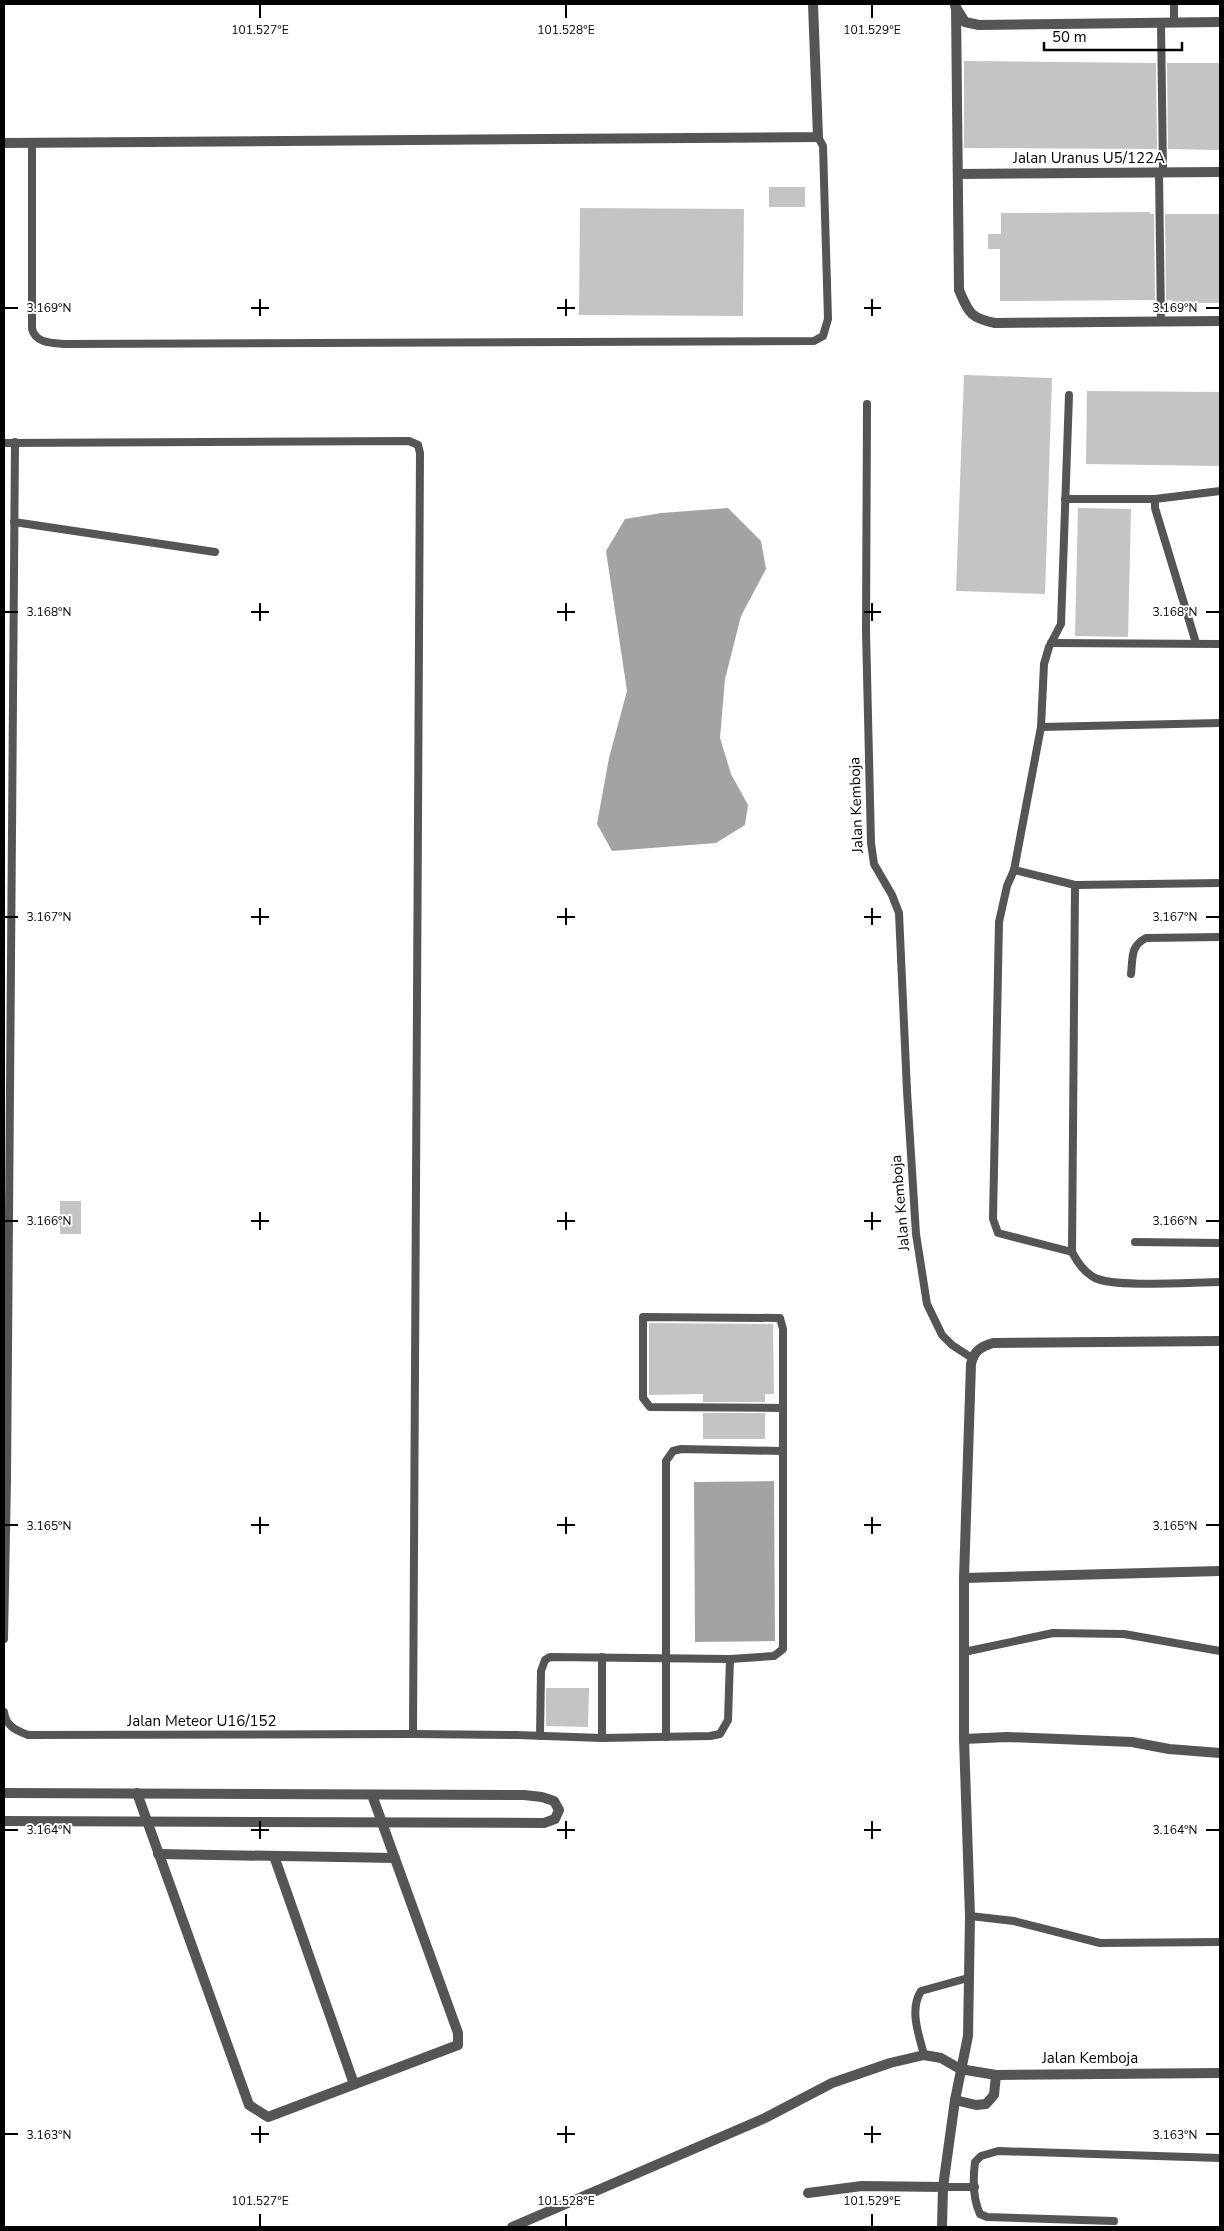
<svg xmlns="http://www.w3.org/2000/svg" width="1224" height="2231" font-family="'Nunito Sans',sans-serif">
<rect width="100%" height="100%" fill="#fff"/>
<!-- water -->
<g fill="#a3a3a3">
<polygon points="728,508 761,541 766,569 741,616 725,679 720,738 731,774 748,805 745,825 716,843 612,851 597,824 609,758 627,691 606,551 625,519 661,513"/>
<polygon points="774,1481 775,1641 695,1642 694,1482"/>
</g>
<!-- building -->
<g fill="#c4c4c4">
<polygon points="964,61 1156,63 1157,149 964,148"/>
<polygon points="1167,63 1220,63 1220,150 1168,149"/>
<rect x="769" y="187" width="36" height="20"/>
<polygon points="580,208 744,209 743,316 579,315"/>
<polygon points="1150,212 1150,214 1154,214 1155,300 1000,301 1000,249 988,249 988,234 1001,234 1001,213"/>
<polygon points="1165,214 1220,214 1220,303 1172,303 1172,300 1166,300"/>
<polygon points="964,375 1052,378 1045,594 956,591"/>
<polygon points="1087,391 1220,392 1220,466 1086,464"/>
<polygon points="1078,508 1131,509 1128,637 1075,636"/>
<rect x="60" y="1201" width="21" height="33"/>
<polygon points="649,1323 773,1324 774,1394 765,1394 765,1402 703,1402 703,1394 649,1395"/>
<rect x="703" y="1413" width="62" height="26"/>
<polygon points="546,1688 589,1688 588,1727 546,1726"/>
</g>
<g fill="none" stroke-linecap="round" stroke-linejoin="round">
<!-- lane -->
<g stroke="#555" stroke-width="8">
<polyline points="1174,4 1174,23"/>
<polyline points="1161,23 1163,172"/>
<path d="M32,143V329C36,344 53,343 66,344L814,341L823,336L828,319L823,146L818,137"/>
<polyline points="1159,172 1161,322"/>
<polyline points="867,404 866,631 871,843 874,864 892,895 899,913 907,1091 916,1234 927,1304 942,1335 952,1345 972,1358"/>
<polyline points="4,443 409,441 418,445 420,453 413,1734"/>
<polyline points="1065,499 1155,499 1220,491"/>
<polyline points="1155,499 1155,508 1196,643"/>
<polyline points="14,522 215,552"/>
<polyline points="1051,643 1220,644"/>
<polyline points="1041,727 1220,723"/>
<polyline points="1014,870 1041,727 1044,664 1049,647 1061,624 1069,395"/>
<path d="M1075,885L1072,1252C1078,1263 1084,1272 1095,1278C1117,1288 1193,1282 1220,1282"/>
<path d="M1131,974C1133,958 1130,946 1146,938L1220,937"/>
<polyline points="1135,1242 1220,1243"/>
<polyline points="1072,1252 998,1233 993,1219 999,922 1007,886 1014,870 1075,885 1220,883"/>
<polyline points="4,1639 7,1479 15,442"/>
<polyline points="964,1652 1053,1633 1124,1634 1220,1651"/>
<path d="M4,1712C6,1726 15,1730 28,1735L413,1734L517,1735L602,1738L710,1736L720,1734L728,1720L730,1659"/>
<polyline points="540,1736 541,1671 545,1660 550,1657 730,1659 774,1656 783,1649 783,1329 780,1318 643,1317 643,1398 650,1407 782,1408"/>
<polyline points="666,1737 666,1461 673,1451 681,1449 782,1451"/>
<polyline points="602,1738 602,1657"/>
<polyline points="970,1916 1014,1921 1100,1943 1220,1942"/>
<path d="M924,2055C919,2035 909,2010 921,1991L968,1978"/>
<polyline points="943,2187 975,2187"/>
<path d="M1114,2221L987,2217L980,2214C973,2199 973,2178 975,2162L981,2156L998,2151L1220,2158"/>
</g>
<!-- street -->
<g stroke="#555" stroke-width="10">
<polyline points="955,6 965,22 979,25 1220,22"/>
<path d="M956,7L959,290C969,313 970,318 995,323L1220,321"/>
<polyline points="4,143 818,137 813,4"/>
<polyline points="958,174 1220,172"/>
<polyline points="964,1578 1220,1571"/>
<polyline points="964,1739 1007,1737 1132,1742 1169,1749 1220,1753"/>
<polyline points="4,1793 524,1795 542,1797 554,1801 559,1810 555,1819 544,1823 4,1821"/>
<polyline points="137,1793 249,2105 268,2117 458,2045 458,2033 372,1795"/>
<polyline points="158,1854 395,1858"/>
<polyline points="274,1856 354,2084"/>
<polyline points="955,2100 976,2105 986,2104 994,2095 996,2075"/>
<polyline points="808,2193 862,2186 943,2187"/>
<polyline points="512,2227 765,2118 832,2083 890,2063 924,2055 941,2058 960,2069 996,2075 1220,2073"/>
<path d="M942,2227L943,2187L955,2100L968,2036L970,1916L964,1739V1578L971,1364C974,1351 980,1347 993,1343L1220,1341"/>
</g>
</g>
<!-- ticks -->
<path fill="none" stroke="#000" stroke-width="2" d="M260,5V18M566,5V18M872,5V18M260,299V316M566,299V316M872,299V316M5,308H18M251,308H269M557,308H575M864,308H881M1206,308H1219M260,603V621M566,603V621M872,603V621M5,612H18M251,612H269M557,612H575M864,612H881M1206,612H1219M260,908V925M566,908V925M872,908V925M5,917H18M251,917H269M557,917H575M864,917H881M1206,917H1219M260,1212V1230M566,1212V1230M872,1212V1230M5,1221H18M251,1221H269M557,1221H575M864,1221H881M1206,1221H1219M260,1517V1534M566,1517V1534M872,1517V1534M5,1525H18M251,1525H269M557,1525H575M864,1525H881M1206,1525H1219M260,1821V1839M566,1821V1839M872,1821V1839M5,1830H18M251,1830H269M557,1830H575M864,1830H881M1206,1830H1219M260,2126V2143M566,2126V2143M872,2126V2143M5,2134H18M251,2134H269M557,2134H575M864,2134H881M1206,2134H1219M260,2214V2226M566,2214V2226M872,2214V2226"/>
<g text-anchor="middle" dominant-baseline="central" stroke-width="4" stroke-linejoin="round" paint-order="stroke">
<!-- street labels -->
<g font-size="15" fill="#000" stroke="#fff">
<text x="1089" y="158">Jalan Uranus U5/122A</text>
<text transform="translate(856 805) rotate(-92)">Jalan Kemboja</text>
<text transform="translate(900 1203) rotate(-95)">Jalan Kemboja</text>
<text x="202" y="1721">Jalan Meteor U16/152</text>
<text x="1090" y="2058">Jalan Kemboja</text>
</g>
</g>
<g font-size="12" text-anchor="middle" fill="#000" stroke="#fff" stroke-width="4" stroke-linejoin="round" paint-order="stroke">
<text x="260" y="34">101.527°E</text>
<text x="566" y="34">101.528°E</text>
<text x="872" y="34">101.529°E</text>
<text x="49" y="312">3.169°N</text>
<text x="1175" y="312">3.169°N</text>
<text x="49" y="616">3.168°N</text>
<text x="1175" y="616">3.168°N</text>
<text x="49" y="921">3.167°N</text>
<text x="1175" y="921">3.167°N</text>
<text x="49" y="1225">3.166°N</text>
<text x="1175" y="1225">3.166°N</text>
<text x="49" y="1530">3.165°N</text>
<text x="1175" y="1530">3.165°N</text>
<text x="49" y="1834">3.164°N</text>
<text x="1175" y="1834">3.164°N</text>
<text x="49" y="2139">3.163°N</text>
<text x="1175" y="2139">3.163°N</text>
<text x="260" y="2205">101.527°E</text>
<text x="566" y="2205">101.528°E</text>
<text x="872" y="2205">101.529°E</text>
</g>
<!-- border -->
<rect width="1224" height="2231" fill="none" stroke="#000000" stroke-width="10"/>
<!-- scale -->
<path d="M1044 42v8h138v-8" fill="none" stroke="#000000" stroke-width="2.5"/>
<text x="1052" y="42" font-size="15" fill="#000000" stroke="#ffffff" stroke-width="4" paint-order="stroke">50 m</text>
</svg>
